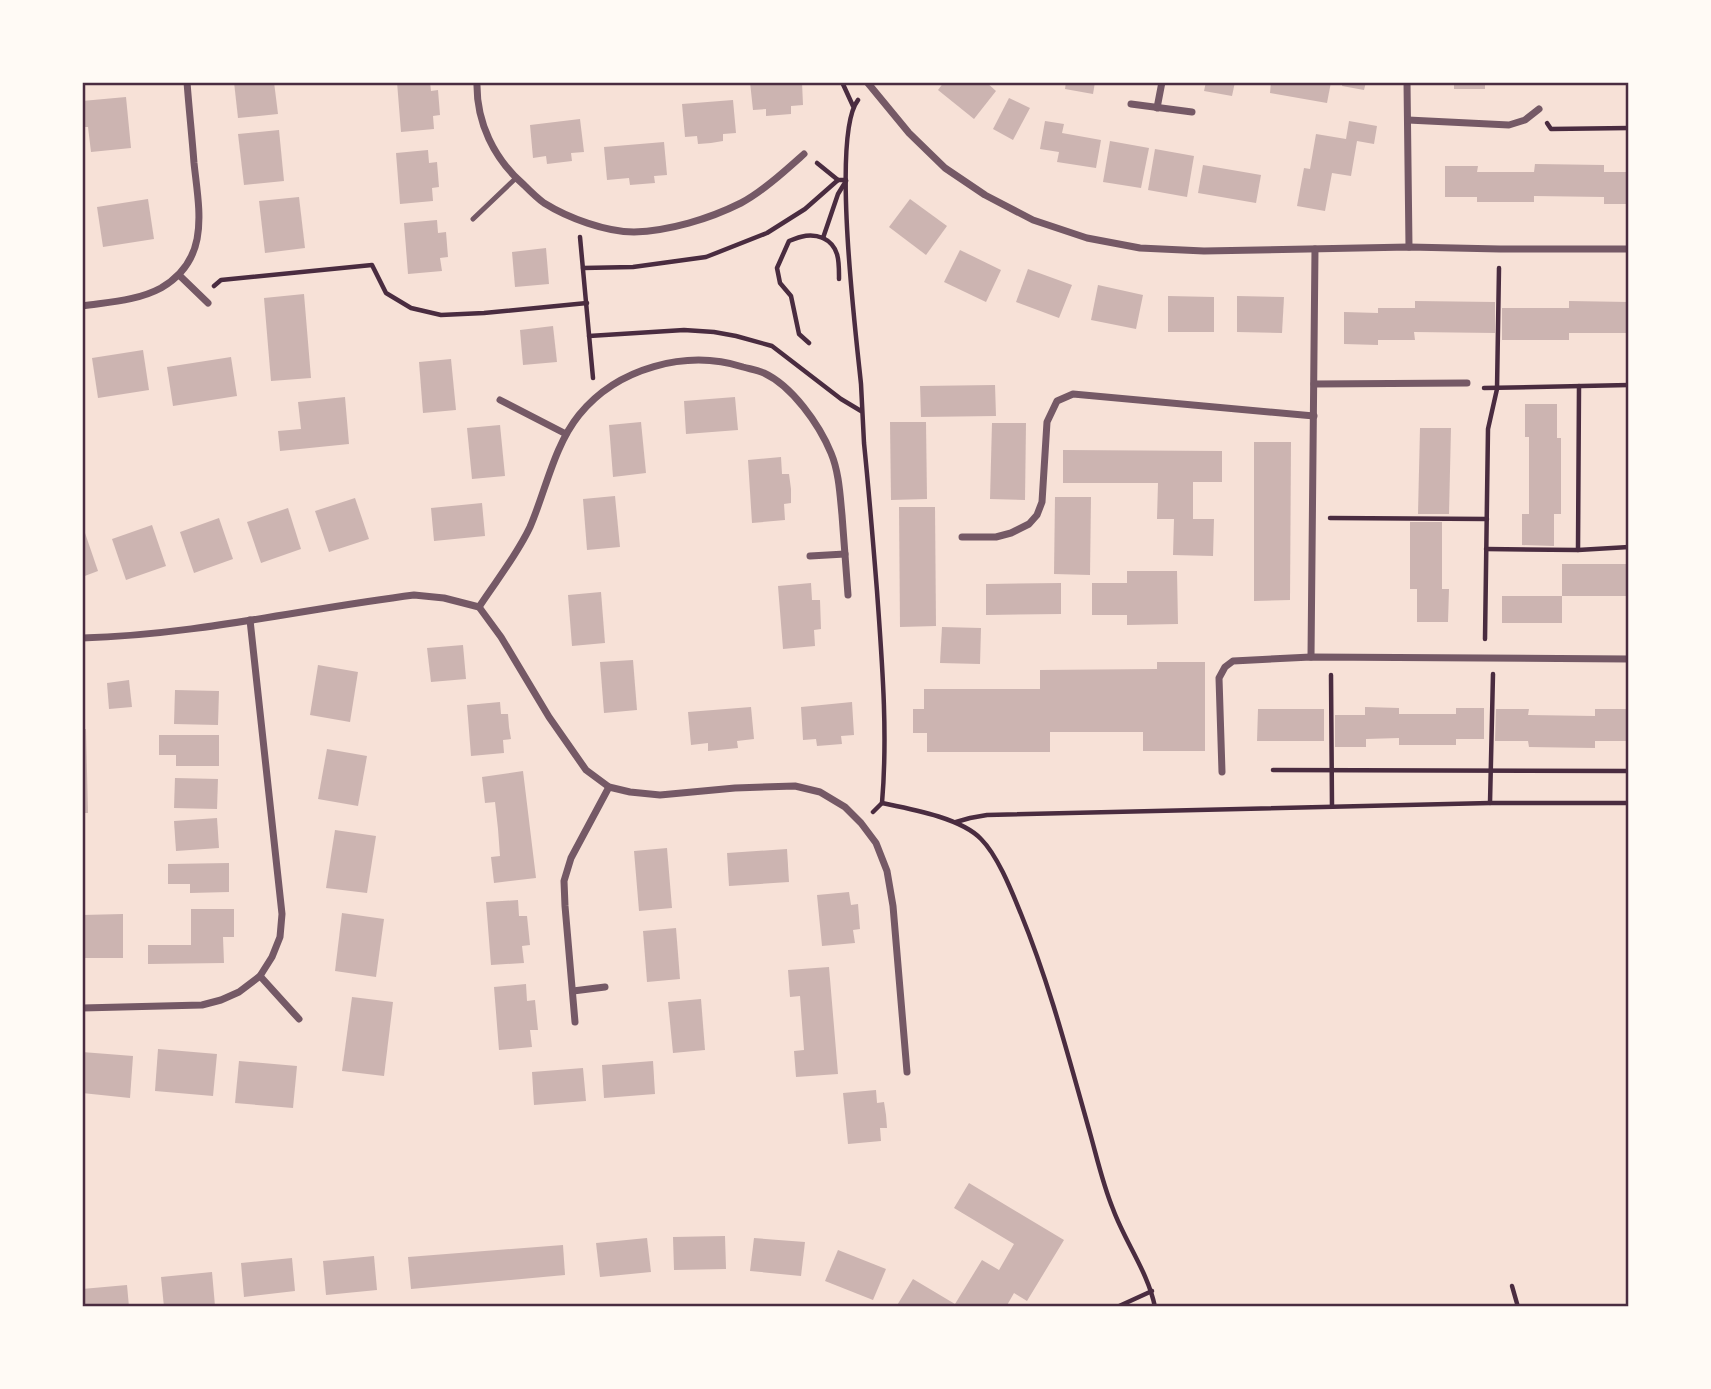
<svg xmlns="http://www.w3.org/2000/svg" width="1711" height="1389" font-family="'Archivo Narrow',sans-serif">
<rect width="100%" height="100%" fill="#f7e1d7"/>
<!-- building -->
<g fill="#ccb4b1">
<polygon points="234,82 274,82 278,114 238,118"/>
<polygon points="397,82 430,82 431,91 438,90 440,115 433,116 434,129 401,132"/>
<polygon points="750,82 802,82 803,105 791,106 791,114 766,116 766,109 753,110"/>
<polygon points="944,82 986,82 996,91 974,119 938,90"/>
<polygon points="1066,82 1095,82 1093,94 1065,89"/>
<polygon points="1206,82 1235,82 1232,96 1204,91"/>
<polygon points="1271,82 1331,82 1327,103 1270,93"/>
<polygon points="1343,82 1366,82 1364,90 1342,86"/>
<rect x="1454" y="82" width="31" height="7"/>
<polygon points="126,97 131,148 91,152 88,127 82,127 82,101"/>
<polygon points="1009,98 1030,108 1013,140 993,129"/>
<polygon points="733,100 736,133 723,134 723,141 711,143 698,144 697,136 685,137 682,104"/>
<polygon points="580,119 584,152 571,153 572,161 547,164 546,156 533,158 530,125"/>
<polygon points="1045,121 1064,124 1062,133 1101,140 1096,168 1057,162 1059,152 1040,149"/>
<polygon points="1349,121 1377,126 1374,144 1357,141 1351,176 1332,173 1325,211 1297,206 1304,168 1310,169 1316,134 1346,139"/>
<polygon points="279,130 284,181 244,185 238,134"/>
<polygon points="1110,141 1149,148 1141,188 1103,182"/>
<polygon points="664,142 667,175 654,176 655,183 630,185 629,178 607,180 604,147"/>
<polygon points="1155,149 1194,156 1187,197 1148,190"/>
<polygon points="428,150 429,163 437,162 439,187 432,188 433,201 400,204 396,153"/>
<polygon points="1535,164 1604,165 1604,172 1629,172 1629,204 1604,204 1604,197 1534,196 1534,202 1477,202 1477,197 1445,197 1445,166 1478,166 1477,172 1534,172"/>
<polygon points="1203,165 1261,175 1256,203 1198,193"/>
<polygon points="299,197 305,248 265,253 259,201"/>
<polygon points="148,199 154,239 103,247 97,207"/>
<polygon points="910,199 947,226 926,255 889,227"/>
<polygon points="437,220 438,233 446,232 448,257 440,258 442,271 408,274 404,223"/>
<polygon points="546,248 549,284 515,287 512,252"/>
<polygon points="960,250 1001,270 986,302 944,282"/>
<polygon points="1028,269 1072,285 1059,318 1016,302"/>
<polygon points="1098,285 1143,295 1136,329 1091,320"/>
<polygon points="304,294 311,378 271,381 264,298"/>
<polygon points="1168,296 1214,297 1214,332 1168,332"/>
<polygon points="1237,296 1284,297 1282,333 1237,332"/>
<polygon points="1415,301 1495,302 1495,333 1414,332 1415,340 1378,340 1378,345 1344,344 1344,312 1378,313 1378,308 1415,308"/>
<polygon points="1569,301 1629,302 1629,333 1569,333 1569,340 1502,340 1502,308 1569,308"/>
<polygon points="553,326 557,362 523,365 520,330"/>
<polygon points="143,350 149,390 98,398 92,358"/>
<polygon points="231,357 237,396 173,406 167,367"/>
<polygon points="451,359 456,410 423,413 419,362"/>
<polygon points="995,385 996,416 921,417 920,386"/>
<polygon points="345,397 349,444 280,451 278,431 301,429 298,402"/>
<polygon points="735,397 738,430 686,434 684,401"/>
<polygon points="1525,404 1557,404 1557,438 1561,438 1561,514 1554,514 1554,546 1522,545 1522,514 1529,514 1529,437 1525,437"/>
<polygon points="641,422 646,473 613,477 609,425"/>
<polygon points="890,422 926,422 927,499 891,500"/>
<polygon points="992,423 1026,423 1025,500 990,499"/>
<polygon points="500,425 505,476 472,479 467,428"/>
<polygon points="1420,428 1451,428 1449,514 1418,514"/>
<polygon points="1254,442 1291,442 1290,600 1254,601"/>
<polygon points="1063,450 1222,451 1222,482 1193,482 1193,519 1214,519 1213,556 1173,555 1174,519 1157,519 1158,483 1063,483"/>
<polygon points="781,457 782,474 789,474 791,489 791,503 784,504 785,520 752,523 748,460"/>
<polygon points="615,496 620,547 587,550 583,499"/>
<polygon points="1055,497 1091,497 1090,575 1054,574"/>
<polygon points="355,498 369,539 329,552 315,511"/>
<polygon points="482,503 485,536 434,541 431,508"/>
<polygon points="899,507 935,507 936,626 900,627"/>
<polygon points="288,508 301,549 261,563 247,522"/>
<polygon points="219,518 233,559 194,573 180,532"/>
<polygon points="1410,522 1442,522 1442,589 1449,589 1448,622 1417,622 1417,589 1410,589"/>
<polygon points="152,525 166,566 126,580 112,539"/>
<polygon points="84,530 98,571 82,577 82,531"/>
<rect x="1562" y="564" width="67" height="32"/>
<polygon points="1127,571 1177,571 1178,624 1127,625 1127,615 1092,615 1092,583 1127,583"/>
<polygon points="811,583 812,600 820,600 821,629 814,630 815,646 783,649 778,586"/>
<polygon points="1061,583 1061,614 986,615 986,584"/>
<polygon points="601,592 605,643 572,646 568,595"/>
<rect x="1502" y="596" width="60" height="27"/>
<polygon points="942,627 981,628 980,664 940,663"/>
<polygon points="463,645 466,679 431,682 427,648"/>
<polygon points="633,660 637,710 604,713 600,662"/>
<polygon points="1157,662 1205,662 1205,751 1143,751 1143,732 1050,732 1050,752 927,752 927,733 913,733 913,709 924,709 924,689 1040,689 1040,670 1157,669"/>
<polygon points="318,665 358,672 350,722 310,715"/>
<polygon points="129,680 132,707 109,709 107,683"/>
<polygon points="175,690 219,691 218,725 174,724"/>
<polygon points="500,702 501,714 508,714 509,727 511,739 503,740 504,753 471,756 467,705"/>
<polygon points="852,702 854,735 841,736 842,744 817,746 816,739 803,740 801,707"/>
<polygon points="751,707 754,739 737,741 738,748 708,751 708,743 691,745 688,712"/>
<polygon points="1365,707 1399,708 1399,714 1456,714 1456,708 1484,708 1484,739 1456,739 1456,745 1399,745 1399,738 1366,739 1366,747 1335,747 1335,715 1365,715"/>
<polygon points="1258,709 1324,709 1324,741 1257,741"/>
<polygon points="1496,709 1529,709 1528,715 1595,716 1595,709 1629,709 1629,741 1595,741 1595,748 1529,747 1528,741 1495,741"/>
<polygon points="82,729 86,729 88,813 82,813"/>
<polygon points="159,735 219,735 219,766 176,766 176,755 159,755"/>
<polygon points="327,749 367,756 358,806 318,799"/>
<polygon points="523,771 536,878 494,883 491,857 500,856 498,829 495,802 485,803 482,777"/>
<polygon points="175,778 218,779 217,809 174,808"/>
<polygon points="217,818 219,848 176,851 174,821"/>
<polygon points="335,830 376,836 367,893 326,888"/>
<polygon points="667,848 672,908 639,911 634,851"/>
<polygon points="787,849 789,882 729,886 727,853"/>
<polygon points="229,863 229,892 190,893 190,884 168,884 168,864"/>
<polygon points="849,892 851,905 858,904 860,929 853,930 855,943 822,946 817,895"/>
<polygon points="518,900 519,916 527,916 530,945 522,946 524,963 491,965 486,902"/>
<polygon points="191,909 234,909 234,937 223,937 224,963 148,964 148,945 191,945"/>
<polygon points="342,913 384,919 376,977 335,971"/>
<polygon points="123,914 123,958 82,958 82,915"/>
<polygon points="676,928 680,979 647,982 643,931"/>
<polygon points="829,967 838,1074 796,1077 794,1051 804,1050 800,996 790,997 788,970"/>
<polygon points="526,984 527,1001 535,1000 538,1030 530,1030 532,1047 499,1050 494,987"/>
<polygon points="352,997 393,1002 384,1076 342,1071"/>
<polygon points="701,999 705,1050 673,1053 668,1002"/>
<polygon points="158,1049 217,1054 213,1096 155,1091"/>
<polygon points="82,1052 133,1056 130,1098 82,1093"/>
<polygon points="239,1061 297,1066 293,1108 235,1103"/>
<polygon points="653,1061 655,1094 604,1098 602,1065"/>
<polygon points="583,1068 586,1101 534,1105 532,1072"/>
<polygon points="876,1090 877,1103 884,1102 886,1115 887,1128 880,1128 881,1141 848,1144 843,1093"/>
<polygon points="969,1183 1064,1240 1027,1301 1014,1293 1006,1307 896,1307 913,1279 955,1304 982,1260 999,1270 1014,1244 954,1208"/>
<polygon points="725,1236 726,1269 674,1270 673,1237"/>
<polygon points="647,1238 651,1272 600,1277 596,1243"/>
<polygon points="754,1238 805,1242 801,1276 750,1271"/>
<polygon points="563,1245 565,1275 411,1289 408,1257"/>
<polygon points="838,1250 886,1269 873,1300 825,1281"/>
<polygon points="374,1256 377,1290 326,1295 323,1261"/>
<polygon points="292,1258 295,1291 244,1297 241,1263"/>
<polygon points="212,1272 215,1306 164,1307 161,1277"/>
<polygon points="127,1285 129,1307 82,1307 82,1289"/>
</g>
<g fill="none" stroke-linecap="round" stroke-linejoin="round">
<!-- path -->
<g stroke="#4a2c40" stroke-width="4.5">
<polyline points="842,82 853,106"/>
<path d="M858,100C831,134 856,335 861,384C862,404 863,423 864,443C869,492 873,541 877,591C882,661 888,733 882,803L873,812"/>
<polyline points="1547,123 1551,129 1629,128"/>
<polyline points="817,163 838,180"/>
<polyline points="580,237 593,378"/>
<path d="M823,238C840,246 839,263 839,279"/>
<polyline points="583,268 633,267 706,257 767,233 805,209 838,180 846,180"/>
<polyline points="214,286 221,280 372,265 386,293 411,308 441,315 484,313 587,303"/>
<polyline points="589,336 684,330 714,332 736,336 772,346 841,399 861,411"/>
<path d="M809,343L799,334L791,296L780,283L777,268L789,241C801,236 811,233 823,238L838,194L846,181"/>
<polyline points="1484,388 1629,385"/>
<polyline points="1330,518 1487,519"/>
<polyline points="1486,549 1578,550 1629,547"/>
<polyline points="1578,550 1579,386"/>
<polyline points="1485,639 1488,429 1497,389 1499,268"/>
<polyline points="1331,675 1332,806"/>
<polyline points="1273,770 1629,771"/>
<path d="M882,803C911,809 961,818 981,839C998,856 1012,892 1021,914C1050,985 1069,1059 1090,1133C1097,1158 1103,1185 1113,1209C1125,1242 1148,1272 1155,1307"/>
<polyline points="1490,803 1493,674"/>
<polyline points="956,822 970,818 987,815 1490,803 1629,803"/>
<polyline points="1512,1286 1518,1307"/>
<polyline points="1117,1307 1152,1291"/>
</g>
<!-- service -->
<polyline stroke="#755966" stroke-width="5" points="473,219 516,178"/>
<!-- minor -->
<g stroke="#755966" stroke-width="7">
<path d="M477,82C476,122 494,159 524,185C530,191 537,198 544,203C568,218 606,232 634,232C669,231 709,219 741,203C762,192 786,170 804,154"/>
<polyline points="867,82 909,133 945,168 985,195 1033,220 1087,238 1140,248 1204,251 1409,247 1500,249 1629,249"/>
<polyline points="1407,82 1409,247"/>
<polyline points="1131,104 1192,112"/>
<polyline points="1157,108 1162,82"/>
<polyline points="1408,120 1509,125 1525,120 1539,109"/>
<polyline points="179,275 208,303"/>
<path d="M82,306C108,302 137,301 161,288C211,259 199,210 194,163C192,136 189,109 187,82"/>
<polyline points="1314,384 1467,383"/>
<polyline points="500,400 566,434"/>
<polyline points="962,537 996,537 1011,533 1029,524 1037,515 1042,502 1047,422 1057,401 1073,394 1314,416"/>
<polyline points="810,556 845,554"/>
<path d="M479,607C496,581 517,555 530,527C546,490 554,446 579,415C617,368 686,349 743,367C750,369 757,370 764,373C792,386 819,424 831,453C839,472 840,495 842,515C844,542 846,568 848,595"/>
<path d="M82,638C194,635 303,609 414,595L444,598L479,607L501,637L549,717L586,770L609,787L630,792L660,795L735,788L795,786L820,792L845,807L861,823L876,843L887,871L893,906L907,1072"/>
<polyline points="1311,657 1315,249"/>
<polyline points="1222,772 1219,678 1225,667 1233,661 1311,657 1629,659"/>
<polyline points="260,976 299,1019"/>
<polyline points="573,991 605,987"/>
<polyline points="82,1008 202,1005 221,1000 239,992 260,976 272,957 280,937 282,914 250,620"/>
<polyline points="575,1022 565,906 564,881 571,858 609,787"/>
</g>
</g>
<!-- border -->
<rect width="1711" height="1389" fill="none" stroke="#fffaf5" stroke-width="168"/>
<rect x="84" y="84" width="1543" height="1221" fill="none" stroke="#4a2c40" stroke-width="2.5"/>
</svg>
